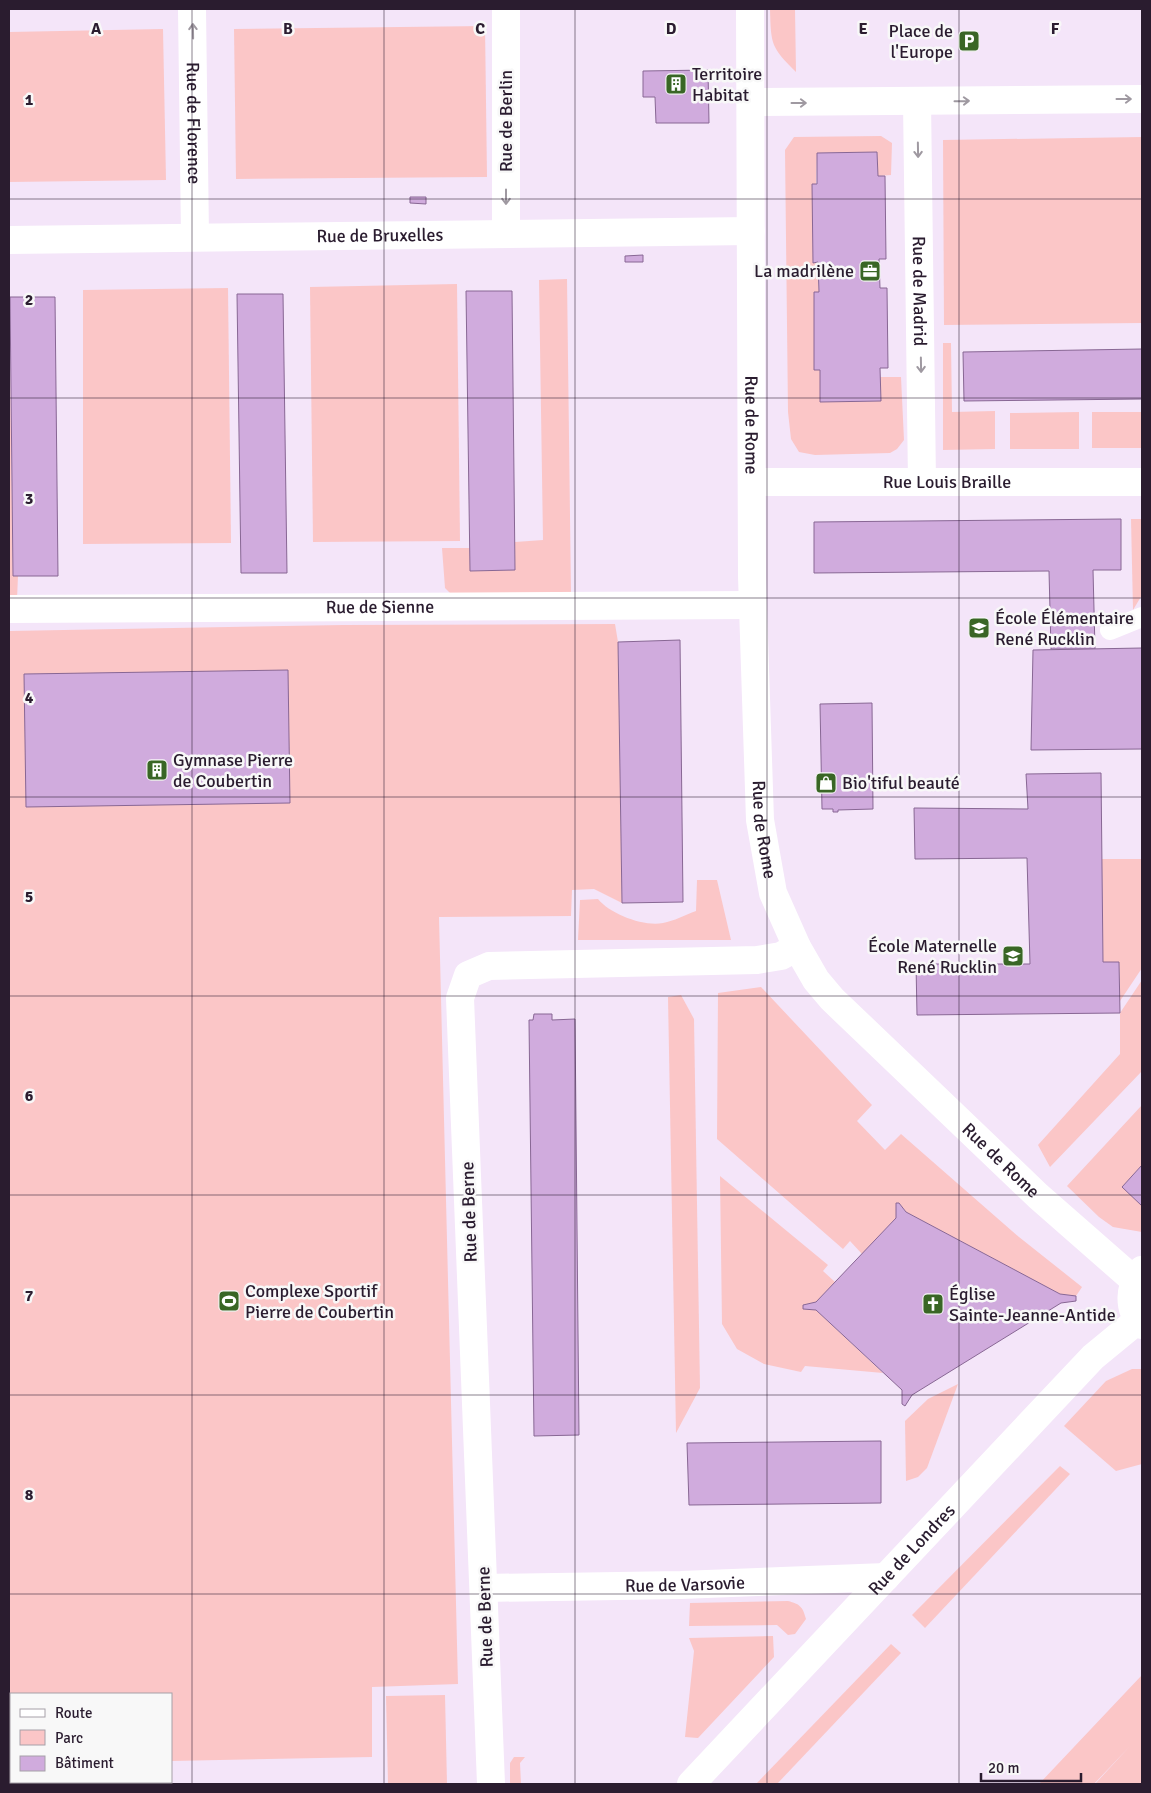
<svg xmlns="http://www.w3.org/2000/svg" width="1151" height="1793" font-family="Signika,sans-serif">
<rect width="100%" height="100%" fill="#f4e5f9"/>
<!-- green -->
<g fill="#fbc6c7">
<path d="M770,9H795L796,72C771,47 771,45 770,9Z"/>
<polygon points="485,26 487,177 236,179 234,29"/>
<polygon points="163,29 166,180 9,182 9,32"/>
<polygon points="881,136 892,143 891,175 878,176 877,152 817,153 813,263 818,262 819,292 814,292 814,370 820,370 820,402 881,401 880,377 901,377 904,440 897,449 890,453 815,455 799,452 791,439 788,412 785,150 794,137"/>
<polygon points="1142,137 1142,323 944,325 943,140"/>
<polygon points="567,279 571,594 453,596 445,588 442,548 470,548 470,571 515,570 515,542 543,540 539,280"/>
<polygon points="457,284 460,541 313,542 310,287"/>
<polygon points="228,288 231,543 83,544 83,290"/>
<polygon points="9,289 13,576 18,576 17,599 9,599"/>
<polygon points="943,343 951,343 952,412 995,411 995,449 943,450"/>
<polygon points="1079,412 1079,449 1010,449 1010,413"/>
<rect x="1092" y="412" width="50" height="36"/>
<polygon points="1131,519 1142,519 1142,595 1133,610"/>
<polygon points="615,624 618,642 622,903 594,889 572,890 571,916 439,917 458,1684 372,1687 372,1757 171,1761 171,1694 11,1694 11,1763 9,1763 9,631 343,625"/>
<polygon points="1102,859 1142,859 1142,968 1120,1001 1119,962 1103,962"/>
<path d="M697,880H717L731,940H578L580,900L598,899C610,914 644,927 663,923C674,921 685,915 696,911Z"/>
<polygon points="1142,980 1142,1071 1050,1167 1038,1145 1120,1054 1120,1013"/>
<polygon points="761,987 872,1105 857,1121 885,1150 901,1134 1019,1237 1082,1287 1076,1296 1060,1294 906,1212 899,1203 896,1204 896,1218 862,1254 850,1241 843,1249 717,1139 718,993"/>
<polygon points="681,995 694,1019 700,1388 676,1433 668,997"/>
<polygon points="1142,1105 1142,1165 1122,1187 1142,1206 1142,1232 1113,1227 1099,1217 1067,1186"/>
<polygon points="720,1176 828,1265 823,1271 835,1282 816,1302 803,1305 803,1309 816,1310 883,1373 805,1366 801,1372 764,1364 737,1349 722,1324"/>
<polygon points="1132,1369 1142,1369 1142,1464 1116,1471 1064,1426 1106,1381"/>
<polygon points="958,1384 927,1468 918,1477 906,1481 905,1421 928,1399"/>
<polygon points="1060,1466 1070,1474 925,1628 912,1615"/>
<path d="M788,1601C800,1604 803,1607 806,1619L795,1634L788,1635L777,1625L689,1626L690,1603Z"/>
<polygon points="773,1636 774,1657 698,1738 685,1737 694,1651 689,1638"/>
<polygon points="891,1644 901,1653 777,1784 756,1784"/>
<polygon points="1142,1675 1142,1784 1095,1784 1130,1746 1094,1784 1039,1784"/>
<polygon points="445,1695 447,1784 388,1784 386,1696"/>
<polygon points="514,1757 525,1757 520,1763 521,1784 510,1784 510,1763"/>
</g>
<!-- building -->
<g fill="#d0abdd" stroke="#886794">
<polygon points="708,70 709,123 656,123 655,97 643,97 643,71"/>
<polygon points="877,152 878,176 885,176 886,259 879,259 880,288 887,288 888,368 880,368 881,401 820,402 820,370 814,370 814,292 819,292 818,262 813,263 812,184 817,184 817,153"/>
<polygon points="410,197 426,197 426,204 410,203"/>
<polygon points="643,255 643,262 625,262 625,256"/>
<polygon points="466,291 512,291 515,570 470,571"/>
<polygon points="237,294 283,294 287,573 241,573"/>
<polygon points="10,297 55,297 58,576 13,576"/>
<polygon points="1142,349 1142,399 964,401 963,352"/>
<polygon points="1121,519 1121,570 1093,570 1095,649 1051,649 1049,571 814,573 814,522"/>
<polygon points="680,640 683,902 622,903 618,642"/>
<polygon points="1142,648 1142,749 1031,750 1033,650"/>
<polygon points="288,670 290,803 26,807 24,674"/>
<polygon points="872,703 873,809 838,810 838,812 833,812 833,809 822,809 820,704"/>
<polygon points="1101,773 1103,962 1119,962 1120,1013 917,1015 916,964 1030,964 1027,858 915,859 914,808 1028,809 1026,774"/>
<polygon points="534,1014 552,1014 552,1020 575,1019 579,1435 534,1436 529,1020 533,1020"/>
<polygon points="1142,1165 1142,1206 1122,1187"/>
<polygon points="896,1203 899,1203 906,1212 1060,1294 1076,1296 1076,1301 1061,1303 912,1395 905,1406 902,1404 902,1390 816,1310 803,1309 803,1305 816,1302 896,1218"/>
<polygon points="881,1441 881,1503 689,1505 687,1443"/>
</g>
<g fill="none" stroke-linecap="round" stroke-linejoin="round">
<!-- pedestrian -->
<polyline stroke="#fff" stroke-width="20" points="1110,630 1142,617"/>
<!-- minor -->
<g stroke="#fff" stroke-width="28">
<path id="s1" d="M192,9L195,237"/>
<path id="s2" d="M750,9L752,576L760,820L773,893L797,947L816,980L832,999L1038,1196L1135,1281"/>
<path id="s3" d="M917,101L922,482"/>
<polyline points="751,102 1142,99"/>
<polyline points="506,233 506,9"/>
<path id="s4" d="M9,240L751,231"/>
<path id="s5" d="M752,482H1142"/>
<path id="s6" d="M9,609L752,605"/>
<path id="s7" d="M484,1588L681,1585L886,1577"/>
<polyline points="491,1784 460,998 468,975 489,966 757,960 781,956 797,947"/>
</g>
<!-- tertiary -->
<g stroke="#fff" stroke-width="28">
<path d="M1142,1270C1129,1287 1127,1308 1142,1325"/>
<path id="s8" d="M691,1784L1093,1357L1138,1320"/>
</g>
</g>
<!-- one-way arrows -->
<defs><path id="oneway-shaft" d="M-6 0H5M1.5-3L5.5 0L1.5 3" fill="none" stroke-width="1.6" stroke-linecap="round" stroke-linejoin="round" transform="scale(1.25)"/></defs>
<g stroke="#9f99a1">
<use href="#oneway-shaft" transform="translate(193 31) rotate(-91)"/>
<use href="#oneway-shaft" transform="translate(1124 99)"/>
<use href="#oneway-shaft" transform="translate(962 101) rotate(-1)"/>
<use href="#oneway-shaft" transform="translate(799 103)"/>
<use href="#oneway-shaft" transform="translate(918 150) rotate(89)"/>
<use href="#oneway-shaft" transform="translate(506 197) rotate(90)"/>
<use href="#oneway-shaft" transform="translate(921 365) rotate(89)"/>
</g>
<!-- grid -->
<path fill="none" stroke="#2a1c2f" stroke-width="1" stroke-opacity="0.55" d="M192,9V1784M384,9V1784M575,9V1784M767,9V1784M959,9V1784M9,199H1142M9,398H1142M9,598H1142M9,797H1142M9,996H1142M9,1195H1142M9,1395H1142M9,1594H1142"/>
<!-- icons -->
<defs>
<g id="parking-square" transform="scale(1.125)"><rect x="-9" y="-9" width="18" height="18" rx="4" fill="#396625" stroke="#f8f8f8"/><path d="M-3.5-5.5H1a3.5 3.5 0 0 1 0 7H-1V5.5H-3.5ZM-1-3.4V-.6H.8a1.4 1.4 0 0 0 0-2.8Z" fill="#fff"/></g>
<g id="building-square" transform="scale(1.125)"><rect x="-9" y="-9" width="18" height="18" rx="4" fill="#396625" stroke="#f8f8f8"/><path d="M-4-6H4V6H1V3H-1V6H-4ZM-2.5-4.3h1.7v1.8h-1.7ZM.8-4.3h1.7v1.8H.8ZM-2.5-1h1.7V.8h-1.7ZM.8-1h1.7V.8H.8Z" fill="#fff"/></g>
<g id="office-square" transform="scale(1.125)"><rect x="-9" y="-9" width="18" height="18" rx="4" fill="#396625" stroke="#f8f8f8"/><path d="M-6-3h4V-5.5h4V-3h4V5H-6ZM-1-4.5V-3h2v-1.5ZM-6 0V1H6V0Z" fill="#fff"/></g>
<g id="school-square" transform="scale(1.125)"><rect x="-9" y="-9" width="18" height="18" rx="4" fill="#396625" stroke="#f8f8f8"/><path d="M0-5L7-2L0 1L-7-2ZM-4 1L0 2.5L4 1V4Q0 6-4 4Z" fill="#fff"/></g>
<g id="shop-square" transform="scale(1.125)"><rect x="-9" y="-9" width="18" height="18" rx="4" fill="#396625" stroke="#f8f8f8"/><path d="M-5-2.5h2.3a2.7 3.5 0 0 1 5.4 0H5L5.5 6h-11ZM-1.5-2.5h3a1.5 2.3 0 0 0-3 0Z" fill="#fff"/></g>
<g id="stadium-square" transform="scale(1.125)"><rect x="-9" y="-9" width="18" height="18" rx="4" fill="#396625" stroke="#f8f8f8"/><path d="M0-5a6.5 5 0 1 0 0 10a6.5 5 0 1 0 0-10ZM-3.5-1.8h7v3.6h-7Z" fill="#fff"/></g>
<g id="church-square" transform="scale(1.125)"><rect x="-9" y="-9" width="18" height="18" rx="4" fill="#396625" stroke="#f8f8f8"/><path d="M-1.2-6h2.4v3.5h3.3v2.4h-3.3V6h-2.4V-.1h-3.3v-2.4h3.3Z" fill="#fff"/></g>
</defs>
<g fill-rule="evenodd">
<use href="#parking-square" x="969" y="41"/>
<use href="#building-square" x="676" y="84"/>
<use href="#office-square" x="870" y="271"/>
<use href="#school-square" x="979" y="628"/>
<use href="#building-square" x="157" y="770"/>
<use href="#shop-square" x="826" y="783"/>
<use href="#school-square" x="1013" y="956"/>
<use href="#stadium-square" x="229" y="1301"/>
<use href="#church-square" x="933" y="1304"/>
</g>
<g text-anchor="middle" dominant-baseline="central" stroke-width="5" stroke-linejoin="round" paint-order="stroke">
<!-- poi labels -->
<g font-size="18" fill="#2a1c2f" stroke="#f8f8f8" text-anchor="start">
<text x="953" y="31" text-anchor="end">Place de<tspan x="953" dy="21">l'Europe</tspan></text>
<text x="692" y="74">Territoire<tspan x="692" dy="21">Habitat</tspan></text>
<text x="854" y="271" text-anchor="end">La madrilène</text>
<text x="995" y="618">École Élémentaire<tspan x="995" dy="21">René Rucklin</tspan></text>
<text x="173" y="760">Gymnase Pierre<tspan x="173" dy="21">de Coubertin</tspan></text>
<text x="842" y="783">Bio'tiful beauté</text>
<text x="997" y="946" text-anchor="end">École Maternelle<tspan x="997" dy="21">René Rucklin</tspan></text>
<text x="245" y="1291">Complexe Sportif<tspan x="245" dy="21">Pierre de Coubertin</tspan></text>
<text x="949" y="1294">Église<tspan x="949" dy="21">Sainte-Jeanne-Antide</tspan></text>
</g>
<!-- street labels -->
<g font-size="18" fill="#2a1c2f" stroke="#f8f8f8">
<text transform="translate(506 121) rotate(-90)">Rue de Berlin</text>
<text stroke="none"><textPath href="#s1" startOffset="114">Rue de Florence</textPath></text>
<text stroke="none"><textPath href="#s4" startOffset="371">Rue de Bruxelles</textPath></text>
<text stroke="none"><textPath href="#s3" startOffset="190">Rue de Madrid</textPath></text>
<text stroke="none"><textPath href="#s2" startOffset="416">Rue de Rome</textPath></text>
<text stroke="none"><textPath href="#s5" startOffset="195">Rue Louis Braille</textPath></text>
<text stroke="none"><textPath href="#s6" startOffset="371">Rue de Sienne</textPath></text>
<text stroke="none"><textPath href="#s2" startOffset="821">Rue de Rome</textPath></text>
<text stroke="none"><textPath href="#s2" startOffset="1241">Rue de Rome</textPath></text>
<text transform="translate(469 1212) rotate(-92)">Rue de Berne</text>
<text stroke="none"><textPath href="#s8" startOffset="322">Rue de Londres</textPath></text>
<text stroke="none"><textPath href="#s7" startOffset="201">Rue de Varsovie</textPath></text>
<text transform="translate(485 1617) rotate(-92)">Rue de Berne</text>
</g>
</g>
<g font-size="16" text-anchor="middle" font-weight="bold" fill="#2a1c2f" stroke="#f8f8f8" stroke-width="5" stroke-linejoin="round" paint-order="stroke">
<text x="96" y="34">A</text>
<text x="288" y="34">B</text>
<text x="480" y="34">C</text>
<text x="671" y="34">D</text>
<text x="863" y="34">E</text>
<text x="1055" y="34">F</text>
<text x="29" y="105">1</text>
<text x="29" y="305">2</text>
<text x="29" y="504">3</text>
<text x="29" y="703">4</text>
<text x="29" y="902">5</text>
<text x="29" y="1101">6</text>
<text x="29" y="1301">7</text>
<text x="29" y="1500">8</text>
</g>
<!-- border -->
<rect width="1151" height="1793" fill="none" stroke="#2a1c2f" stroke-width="20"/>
<!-- legend -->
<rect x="10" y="1693" width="162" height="90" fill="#f8f8f8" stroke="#a6a0a8"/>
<rect x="20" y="1709" width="25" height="8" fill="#ffffff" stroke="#a6a0a8"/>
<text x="55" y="1718" font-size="15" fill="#2a1c2f">Route</text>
<rect x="20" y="1730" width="25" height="15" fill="#fbc6c7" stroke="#a6a0a8"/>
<text x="55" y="1743" font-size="15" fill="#2a1c2f">Parc</text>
<rect x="20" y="1756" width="25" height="15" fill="#d0abdd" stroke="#a6a0a8"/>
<text x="55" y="1768" font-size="15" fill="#2a1c2f">Bâtiment</text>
<!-- scale -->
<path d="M981 1773v8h100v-8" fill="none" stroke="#2a1c2f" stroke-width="2.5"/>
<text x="988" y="1773" font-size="15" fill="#2a1c2f" stroke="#f8f8f8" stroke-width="4" paint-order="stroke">20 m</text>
</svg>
